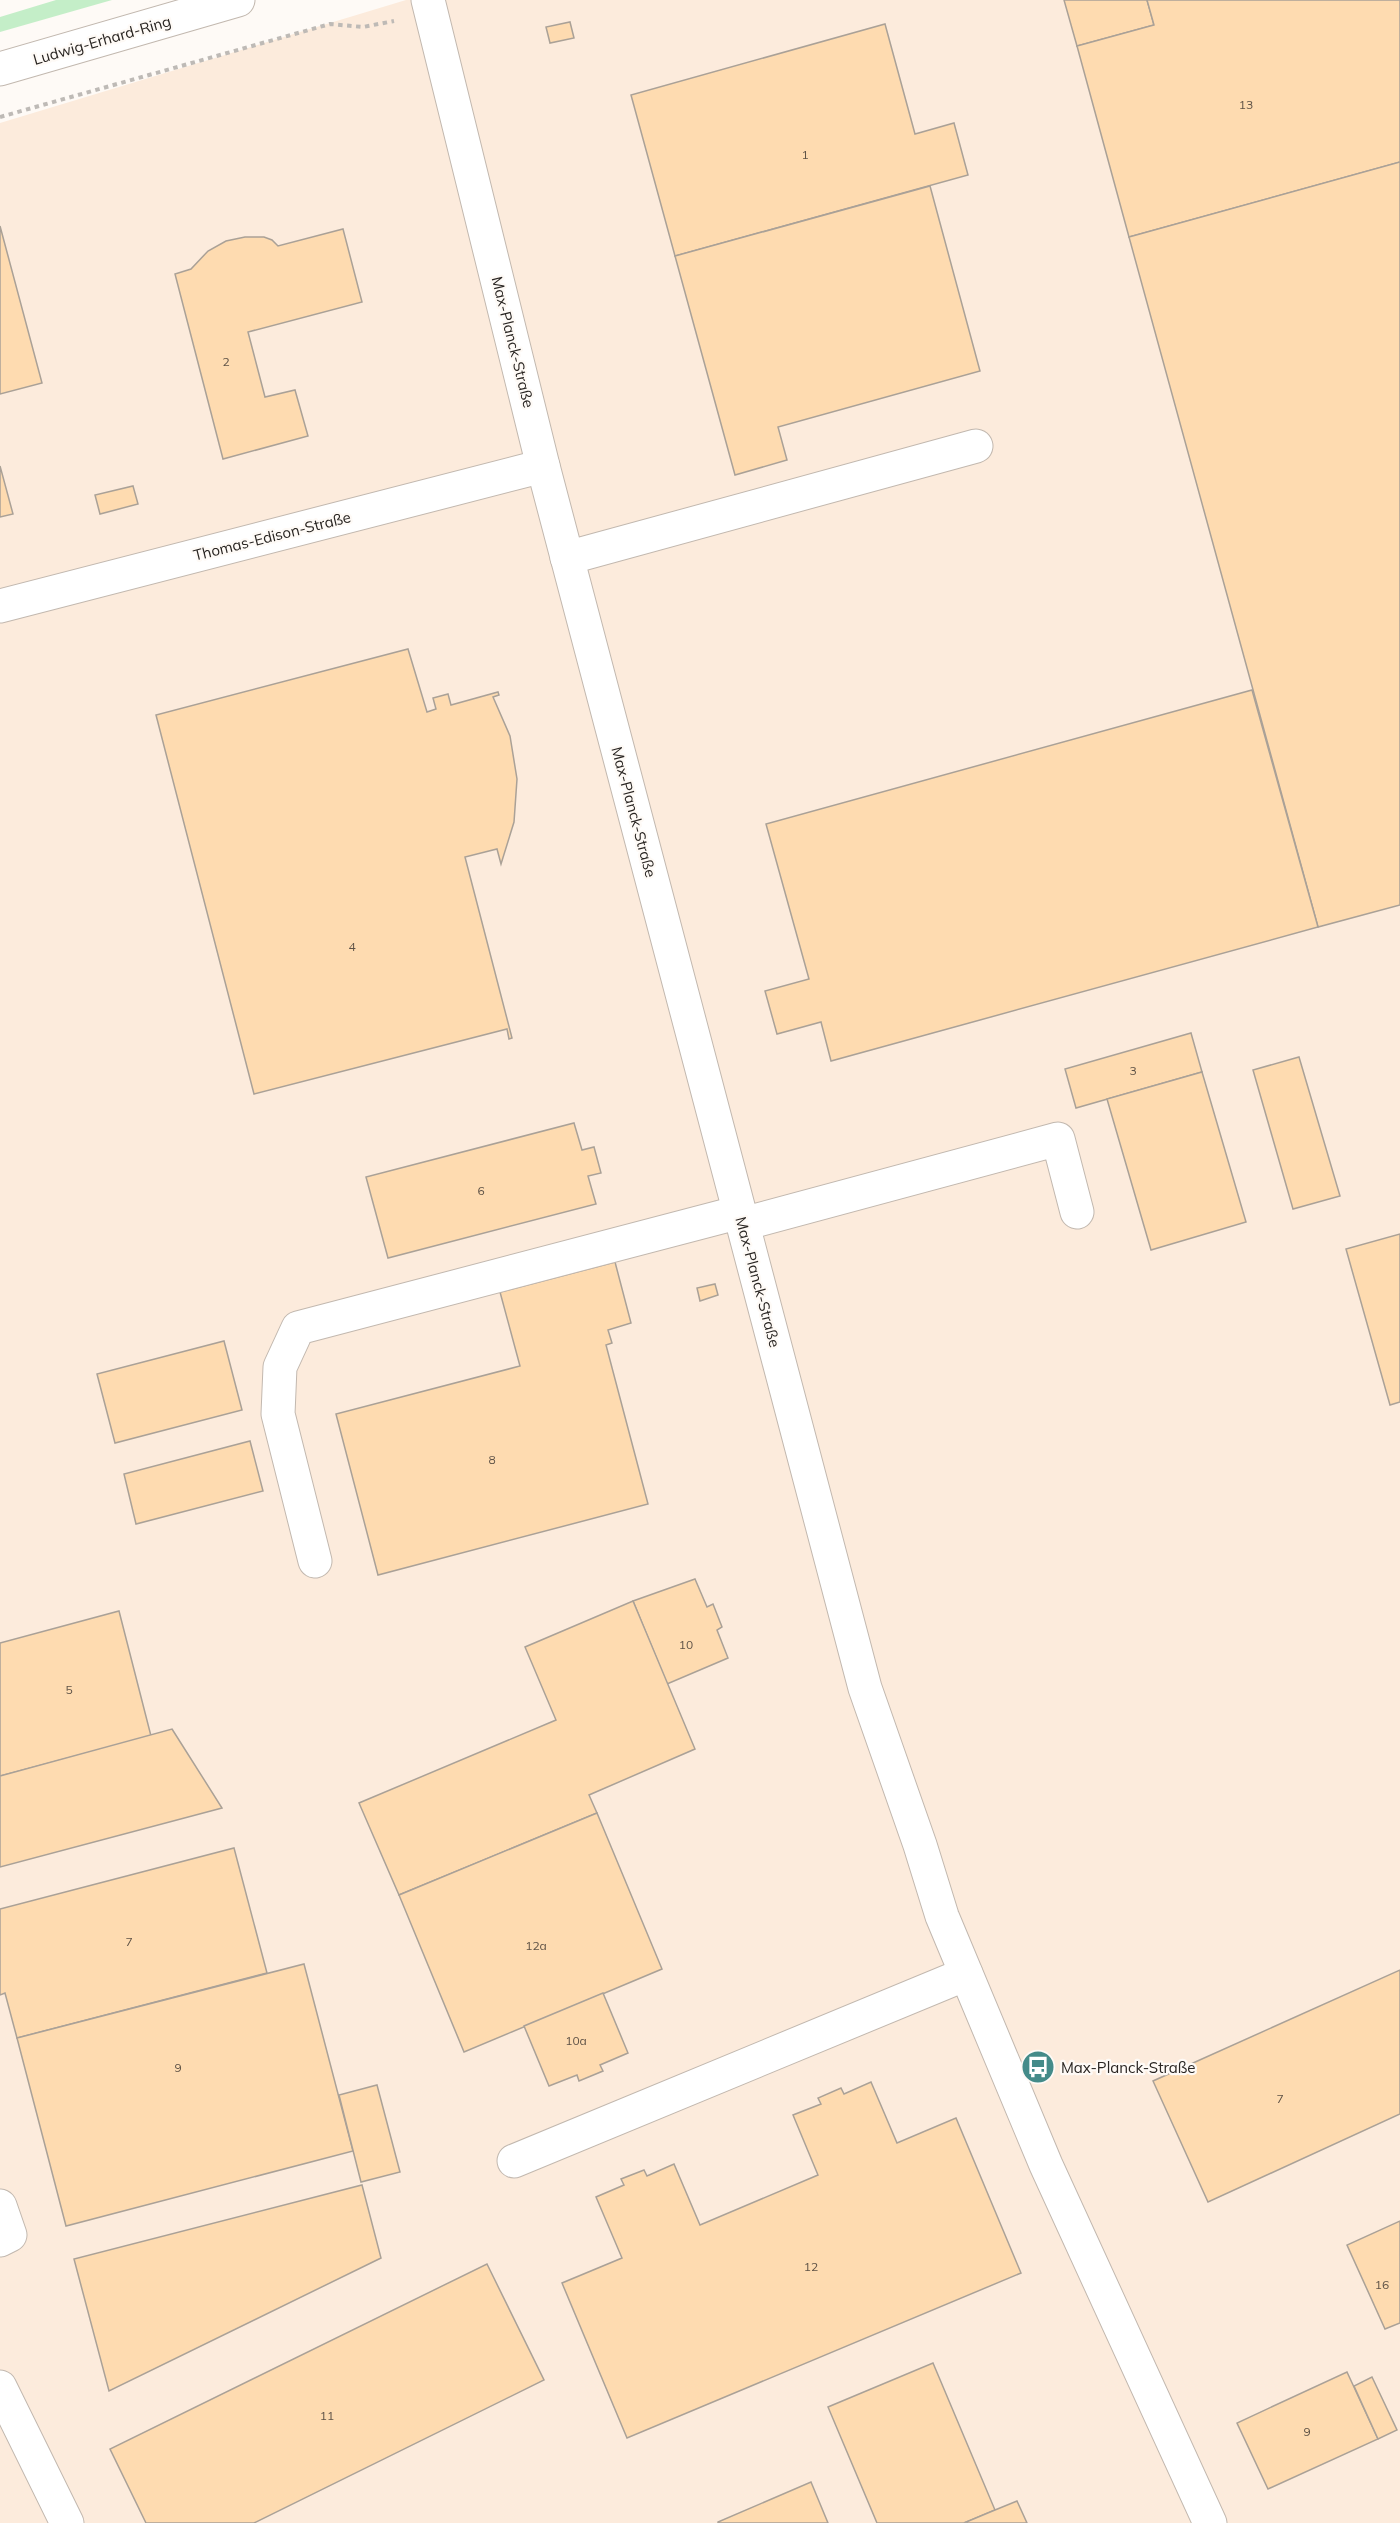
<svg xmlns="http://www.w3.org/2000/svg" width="1400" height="2523" font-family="Mulish,sans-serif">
<rect width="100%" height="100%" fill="#fefaf6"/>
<!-- built -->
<polygon fill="#fcebdc" points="406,0 1400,0 1400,2523 0,2523 0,123"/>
<!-- green -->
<polygon fill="#c4eec8" points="56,0 112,0 0,32 0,17"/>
<!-- building -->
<g fill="#fedbb0" stroke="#aaa197" stroke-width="1.5">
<polygon points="1064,0 1147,0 1154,25 1077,46"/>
<polygon points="1147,0 1400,0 1400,162 1129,237 1077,46 1154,25"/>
<polygon points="570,22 574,38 550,43 546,27"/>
<polygon points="885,24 915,134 954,123 968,175 675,256 631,95"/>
<polygon points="1400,162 1400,905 1318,927 1129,237"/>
<polygon points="930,186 980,371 778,427 787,460 735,475 675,256"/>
<polygon points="0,226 42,383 0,394"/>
<polygon points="343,229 362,302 248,332 265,397 295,390 308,436 223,459 175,274 191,269 208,251 226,241 245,237 264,237 272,240 278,246"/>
<polygon points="0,466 13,514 0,517"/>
<polygon points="133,486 138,504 100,514 95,495"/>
<polygon points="408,649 427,712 436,709 433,698 448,694 451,705 498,692 499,695 493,697 510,736 517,779 514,822 501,864 497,849 465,857 512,1038 509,1039 507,1029 254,1094 156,715"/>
<polygon points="1252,690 1318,927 831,1061 821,1022 777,1034 765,991 809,979 766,824"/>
<polygon points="1191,1033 1202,1072 1076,1108 1065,1069"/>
<polygon points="1299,1057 1340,1196 1293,1209 1253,1070"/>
<polygon points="1202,1072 1246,1222 1151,1250 1107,1099"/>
<polygon points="574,1123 582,1150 594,1147 601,1173 588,1176 596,1204 388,1258 366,1177"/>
<polygon points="1400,1234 1400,1402 1390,1405 1346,1249"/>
<polygon points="615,1262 631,1323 608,1330 612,1343 606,1345 648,1504 378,1575 336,1414 520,1366 500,1292"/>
<polygon points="715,1284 718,1295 700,1301 697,1288"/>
<polygon points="224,1341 242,1410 115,1443 97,1374"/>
<polygon points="250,1441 263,1491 136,1524 124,1474"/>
<polygon points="695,1579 707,1607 713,1604 722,1627 717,1630 728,1658 667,1684 633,1601"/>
<polygon points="633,1601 695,1749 589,1795 597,1813 399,1895 359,1803 556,1720 525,1647"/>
<polygon points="119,1611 151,1736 0,1776 0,1643"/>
<polygon points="172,1729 222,1808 0,1867 0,1776"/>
<polygon points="597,1813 662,1969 464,2052 399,1895"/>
<polygon points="234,1848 267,1973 17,2038 5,1993 0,1995 0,1909"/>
<polygon points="304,1964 353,2151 66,2226 17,2038"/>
<polygon points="1400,1970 1400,2114 1208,2202 1153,2081"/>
<polygon points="603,1993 628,2053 600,2065 603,2071 579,2081 577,2075 549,2086 524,2026"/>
<polygon points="871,2082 897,2143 956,2118 1021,2273 627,2438 562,2283 622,2258 596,2197 624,2185 621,2179 644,2170 647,2176 674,2164 700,2225 818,2175 793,2115 821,2104 818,2098 841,2088 844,2094"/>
<polygon points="377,2085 400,2172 361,2182 339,2095"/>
<polygon points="362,2185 381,2258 109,2391 74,2259"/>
<polygon points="1400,2221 1400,2323 1385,2329 1347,2245"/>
<polygon points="487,2264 544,2380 254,2523 146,2523 110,2449"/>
<polygon points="933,2363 995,2510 964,2523 877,2523 828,2407"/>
<polygon points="1347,2372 1378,2439 1268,2489 1237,2423"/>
<polygon points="1372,2377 1397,2430 1378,2439 1354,2386"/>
<polygon points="811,2482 828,2523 718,2523 718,2522"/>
<polygon points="1017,2501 1027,2523 964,2523 995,2510"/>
</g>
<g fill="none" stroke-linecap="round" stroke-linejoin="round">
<!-- minor casing -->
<g stroke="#c2b8af" stroke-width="35">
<g id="minor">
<polyline points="428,0 543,466 865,1688 920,1845 942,1916 1046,2165 1210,2523"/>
<polyline points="567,558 976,446"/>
<polyline points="0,606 543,466"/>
<polyline points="743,1224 1058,1139 1077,1212"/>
<polyline points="315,1561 278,1414 280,1367 298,1328 740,1212"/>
<polyline points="514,2161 966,1974"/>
<polyline points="0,2206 10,2235 0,2240"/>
<polyline points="0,2387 67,2523"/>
</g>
</g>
<!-- major casing -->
<g stroke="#c2b8af" stroke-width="35">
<polyline id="major" points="0,69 238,0"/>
</g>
<!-- path -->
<polyline stroke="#bebab6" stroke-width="4" stroke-dasharray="4.5 4.5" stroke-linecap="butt" points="0,117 330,24 363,27 394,21"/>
<!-- minor -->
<use href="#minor" stroke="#fff" stroke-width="33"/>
<!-- major -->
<use href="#major" stroke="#fff" stroke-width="33"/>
</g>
<!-- icons -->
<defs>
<g id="bus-disc" transform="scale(1.725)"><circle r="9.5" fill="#448b89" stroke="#fefaf6"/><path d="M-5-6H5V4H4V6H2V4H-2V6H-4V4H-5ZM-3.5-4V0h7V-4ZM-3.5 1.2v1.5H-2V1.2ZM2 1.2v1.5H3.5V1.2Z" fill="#fff"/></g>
</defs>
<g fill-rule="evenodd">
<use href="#bus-disc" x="1038" y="2067"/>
</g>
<g text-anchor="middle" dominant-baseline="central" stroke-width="4.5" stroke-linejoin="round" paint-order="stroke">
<!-- number labels -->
<g font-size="12" fill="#5e5246">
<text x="1246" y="104">13</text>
<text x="805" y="154">1</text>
<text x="226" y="361">2</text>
<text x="352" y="946">4</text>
<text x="1133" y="1070">3</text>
<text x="481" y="1190">6</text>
<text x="492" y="1459">8</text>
<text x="686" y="1644">10</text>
<text x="69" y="1689">5</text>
<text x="129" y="1941">7</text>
<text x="536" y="1945">12a</text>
<text x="576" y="2040">10a</text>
<text x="178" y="2067">9</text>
<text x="1280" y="2098">7</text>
<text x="811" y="2266">12</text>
<text x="1382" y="2284">16</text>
<text x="327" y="2415">11</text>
<text x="1307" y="2431">9</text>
</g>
<!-- street labels -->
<g font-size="15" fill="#292522" stroke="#fefaf6">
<text transform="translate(102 40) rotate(-16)">Ludwig-Erhard-Ring</text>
<text transform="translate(513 342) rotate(76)">Max-Planck-Straße</text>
<text transform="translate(272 536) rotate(-14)">Thomas-Edison-Straße</text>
<text transform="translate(634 812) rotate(75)">Max-Planck-Straße</text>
<text transform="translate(758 1282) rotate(75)">Max-Planck-Straße</text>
</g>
<!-- poi labels -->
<g font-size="15" fill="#292522" stroke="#fefaf6" text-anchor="start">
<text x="1061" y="2067">Max-Planck-Straße</text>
</g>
</g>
</svg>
